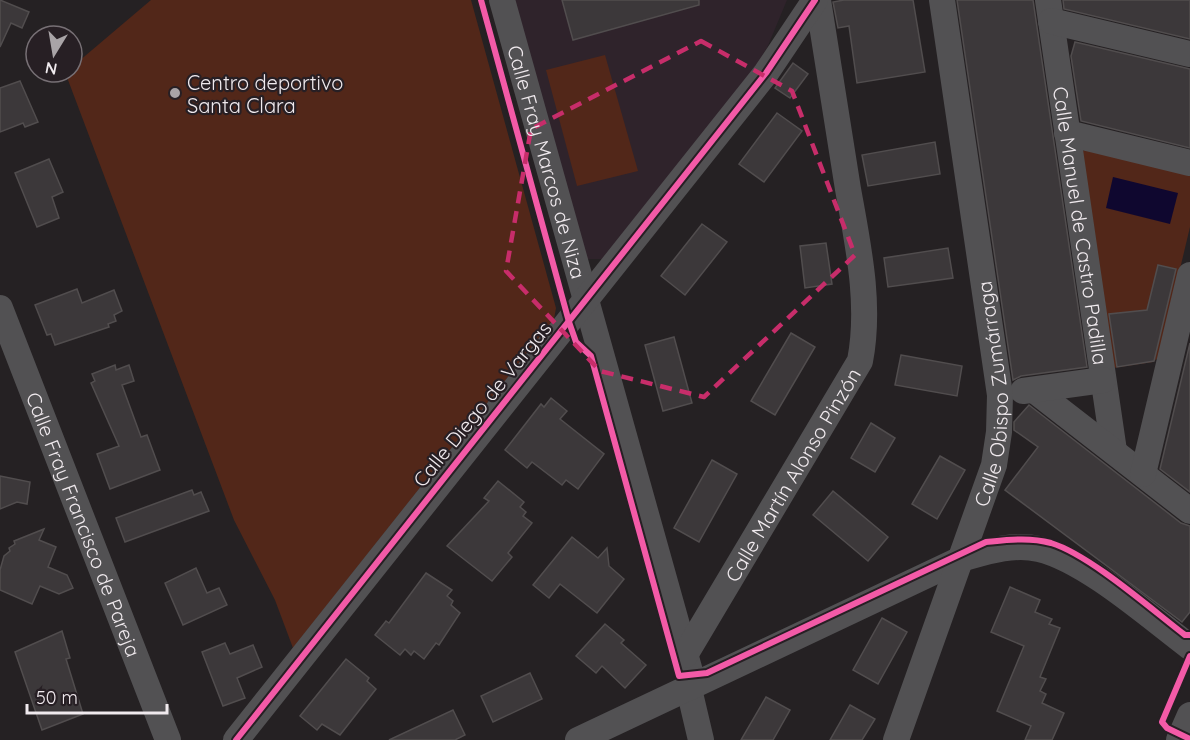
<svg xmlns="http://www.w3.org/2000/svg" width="1190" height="740" font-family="Quicksand,sans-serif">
<rect width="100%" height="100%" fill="#252123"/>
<!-- built -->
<polygon fill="#2f232b" points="514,0 787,0 767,48 749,76 602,259 587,259"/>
<!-- green -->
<g fill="#522719">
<polygon points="151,0 471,0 556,308 554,319 293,648 275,600 234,520 65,72 72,72 72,67"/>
<polygon points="605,55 638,171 577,186 546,70"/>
<polygon points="1085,149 1190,173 1190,227 1159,357 1153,362 1113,368 1081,153"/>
</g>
<!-- water -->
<polygon fill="#0f072f" points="1113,177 1178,193 1170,224 1106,208"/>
<!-- building -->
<g fill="#3c383a" stroke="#514d4e" stroke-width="1.5">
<polygon points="0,0 29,12 22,28 11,23 0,47"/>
<polygon points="562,0 699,0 699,5 573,40"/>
<polygon points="844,0 913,0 925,72 857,83 849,26 838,28 833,2"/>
<polygon points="957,0 1033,0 1087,367 1021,376 1013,380"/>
<polygon points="1063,0 1190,0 1190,39 1064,9"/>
<polygon points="1075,42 1190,69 1190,148 1081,121 1071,56"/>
<polygon points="793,63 808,74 790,98 775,88"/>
<polygon points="20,81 38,122 25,127 23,123 0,132 0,88"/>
<polygon points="777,113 802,131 764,182 739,164"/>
<polygon points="935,142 940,174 868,186 862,155"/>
<polygon points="49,159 63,192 52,197 59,218 37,227 15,173"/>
<polygon points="702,224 727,242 685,295 661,276"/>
<polygon points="826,243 832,284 805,288 800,246"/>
<polygon points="948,248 953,278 888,287 884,258"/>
<polygon points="1158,265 1176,269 1154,361 1117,367 1109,314 1147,310"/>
<polygon points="77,289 82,303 114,290 122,311 114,315 116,321 108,324 109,327 55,345 51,334 47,335 35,305"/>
<polygon points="791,333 815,347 775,415 751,401"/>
<polygon points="674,337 692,403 663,411 645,345"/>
<polygon points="1190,343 1190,492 1160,469"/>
<polygon points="901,355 962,366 957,396 895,385"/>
<polygon points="115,365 116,370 129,365 134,381 122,385 141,437 147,435 160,470 110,489 97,454 119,446 91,383 95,381 92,374"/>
<polygon points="551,398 567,411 560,419 604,454 578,489 566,480 562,485 532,462 527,468 505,450 541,404 544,407"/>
<polygon points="1029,405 1181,523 1190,526 1190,612 1182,622 1005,490 1038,447 1014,430 1014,422"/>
<polygon points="871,423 895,438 875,472 851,458"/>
<polygon points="940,456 965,470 937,519 912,504"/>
<polygon points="712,460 737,474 699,542 674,528"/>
<polygon points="0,476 30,482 27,504 17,502 0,509"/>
<polygon points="498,481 524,502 520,507 526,512 523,516 532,523 508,553 512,557 492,581 447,546 489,501 484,498"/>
<polygon points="192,490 194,495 201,492 209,511 125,542 116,518"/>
<polygon points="833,491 888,537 868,561 813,515"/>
<polygon points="44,529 39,540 56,547 48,567 67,575 73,588 59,594 40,586 32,604 0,590 0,570 4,556 10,551 9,548 15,544 14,541"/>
<polygon points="572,537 598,558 607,548 609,566 624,579 597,613 560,584 549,598 533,585"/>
<polygon points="196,568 207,593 219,588 227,605 183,625 165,583"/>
<polygon points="426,573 452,590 447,596 453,601 451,605 460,613 439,645 436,643 424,659 414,651 411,655 405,649 400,655 375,635 386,621 389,623"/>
<polygon points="1010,587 1040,600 1035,612 1052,619 1049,624 1060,628 1040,677 1046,679 1040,691 1046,694 1042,703 1064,713 1052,740 1025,740 1031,726 997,711 1024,646 991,632"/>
<polygon points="882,618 907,632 878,684 853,670"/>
<polygon points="605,624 624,640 621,643 646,665 625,688 602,666 596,673 576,656"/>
<polygon points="62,631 70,658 66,659 83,714 42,730 15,652"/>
<polygon points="225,643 230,654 253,645 262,667 237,678 245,698 223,706 202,652"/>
<polygon points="346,659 369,678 367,681 376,689 340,735 322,724 317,730 300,716"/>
<polygon points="530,673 542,699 493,722 481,696"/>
<polygon points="766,697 790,710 773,740 741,740"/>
<polygon points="850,705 875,719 862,740 830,740"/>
<polygon points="453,710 465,735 455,740 389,740"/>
</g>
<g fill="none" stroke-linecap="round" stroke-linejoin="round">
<!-- minor -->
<g stroke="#525153" stroke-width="26">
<path id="s1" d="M502,0L691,675L689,689L701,740"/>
<path id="s2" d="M1048,0L1114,451"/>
<polyline points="1051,21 1190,54"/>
<polyline points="1067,133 1190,163"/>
<path id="s3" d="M0,308L168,740"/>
<polyline points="1034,390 1190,511"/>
<polyline points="1023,391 1103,380"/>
<polyline points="1143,474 1190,275"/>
<path id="s4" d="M685,655L860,361C871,304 858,245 848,189C838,126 828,63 818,0"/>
<polyline points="236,740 766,73 815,0"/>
<path d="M578,740L961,559C986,552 1012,543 1039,549C1086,560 1150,617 1190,647"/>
<path id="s5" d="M896,740L994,465L999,432L1000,395L942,0"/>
<polyline points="1179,740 1190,715"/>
</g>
<!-- cycleway casing -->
<g stroke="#271f24" stroke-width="10">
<g id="cycleway">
<path d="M481,0L569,322L576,342L591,356L679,676L707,673L986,542C1007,540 1029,537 1051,543C1090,555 1151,609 1185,635H1190"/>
<polyline points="1190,656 1162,722 1167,728 1190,739"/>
<polyline points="236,740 766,73 815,0"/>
</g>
</g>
<!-- cycleway -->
<use href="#cycleway" stroke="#f35aa7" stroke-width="6"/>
</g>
<!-- marked area -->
<path fill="none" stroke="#c72d6a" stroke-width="4.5" stroke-dasharray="12 8" stroke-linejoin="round" d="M701,41L792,91L855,255L704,397L600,371L506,271L531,129Z"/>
<!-- markers -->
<circle fill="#a9a4a7" stroke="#271f24" stroke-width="2" cx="175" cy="93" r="6"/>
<g text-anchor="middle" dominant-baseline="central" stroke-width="4.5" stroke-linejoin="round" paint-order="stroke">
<!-- poi labels -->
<g font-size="20" fill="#f0eaee" stroke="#271f24" text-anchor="start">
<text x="187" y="82">Centro deportivo<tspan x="187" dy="23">Santa Clara</tspan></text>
</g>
<!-- street labels -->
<g font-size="20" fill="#f0eaee" stroke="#271f24">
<text stroke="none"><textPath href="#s1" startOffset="168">Calle Fray Marcos de Niza</textPath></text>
<text stroke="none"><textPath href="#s2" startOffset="228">Calle Manuel de Castro Padilla</textPath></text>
<text stroke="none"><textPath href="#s5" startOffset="363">Calle Obispo Zumárraga</textPath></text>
<text transform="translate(482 404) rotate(-51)">Calle Diego de Vargas</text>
<text stroke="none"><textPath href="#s4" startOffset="210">Calle Martín Alonso Pinzón</textPath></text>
<text stroke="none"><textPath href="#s3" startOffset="232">Calle Fray Francisco de Pareja</textPath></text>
</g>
</g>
<!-- north arrow -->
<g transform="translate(54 54) rotate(191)"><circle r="28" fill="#271f24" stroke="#777075" stroke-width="1.5"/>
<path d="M0-4.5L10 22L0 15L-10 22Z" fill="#a9a4a7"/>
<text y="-9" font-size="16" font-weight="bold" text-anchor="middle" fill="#f0eaee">N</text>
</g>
<!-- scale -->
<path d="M27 704v9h140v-9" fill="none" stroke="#f0eaee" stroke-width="3"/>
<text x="36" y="704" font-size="18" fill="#f0eaee" stroke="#271f24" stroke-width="4.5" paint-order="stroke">50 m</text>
</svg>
